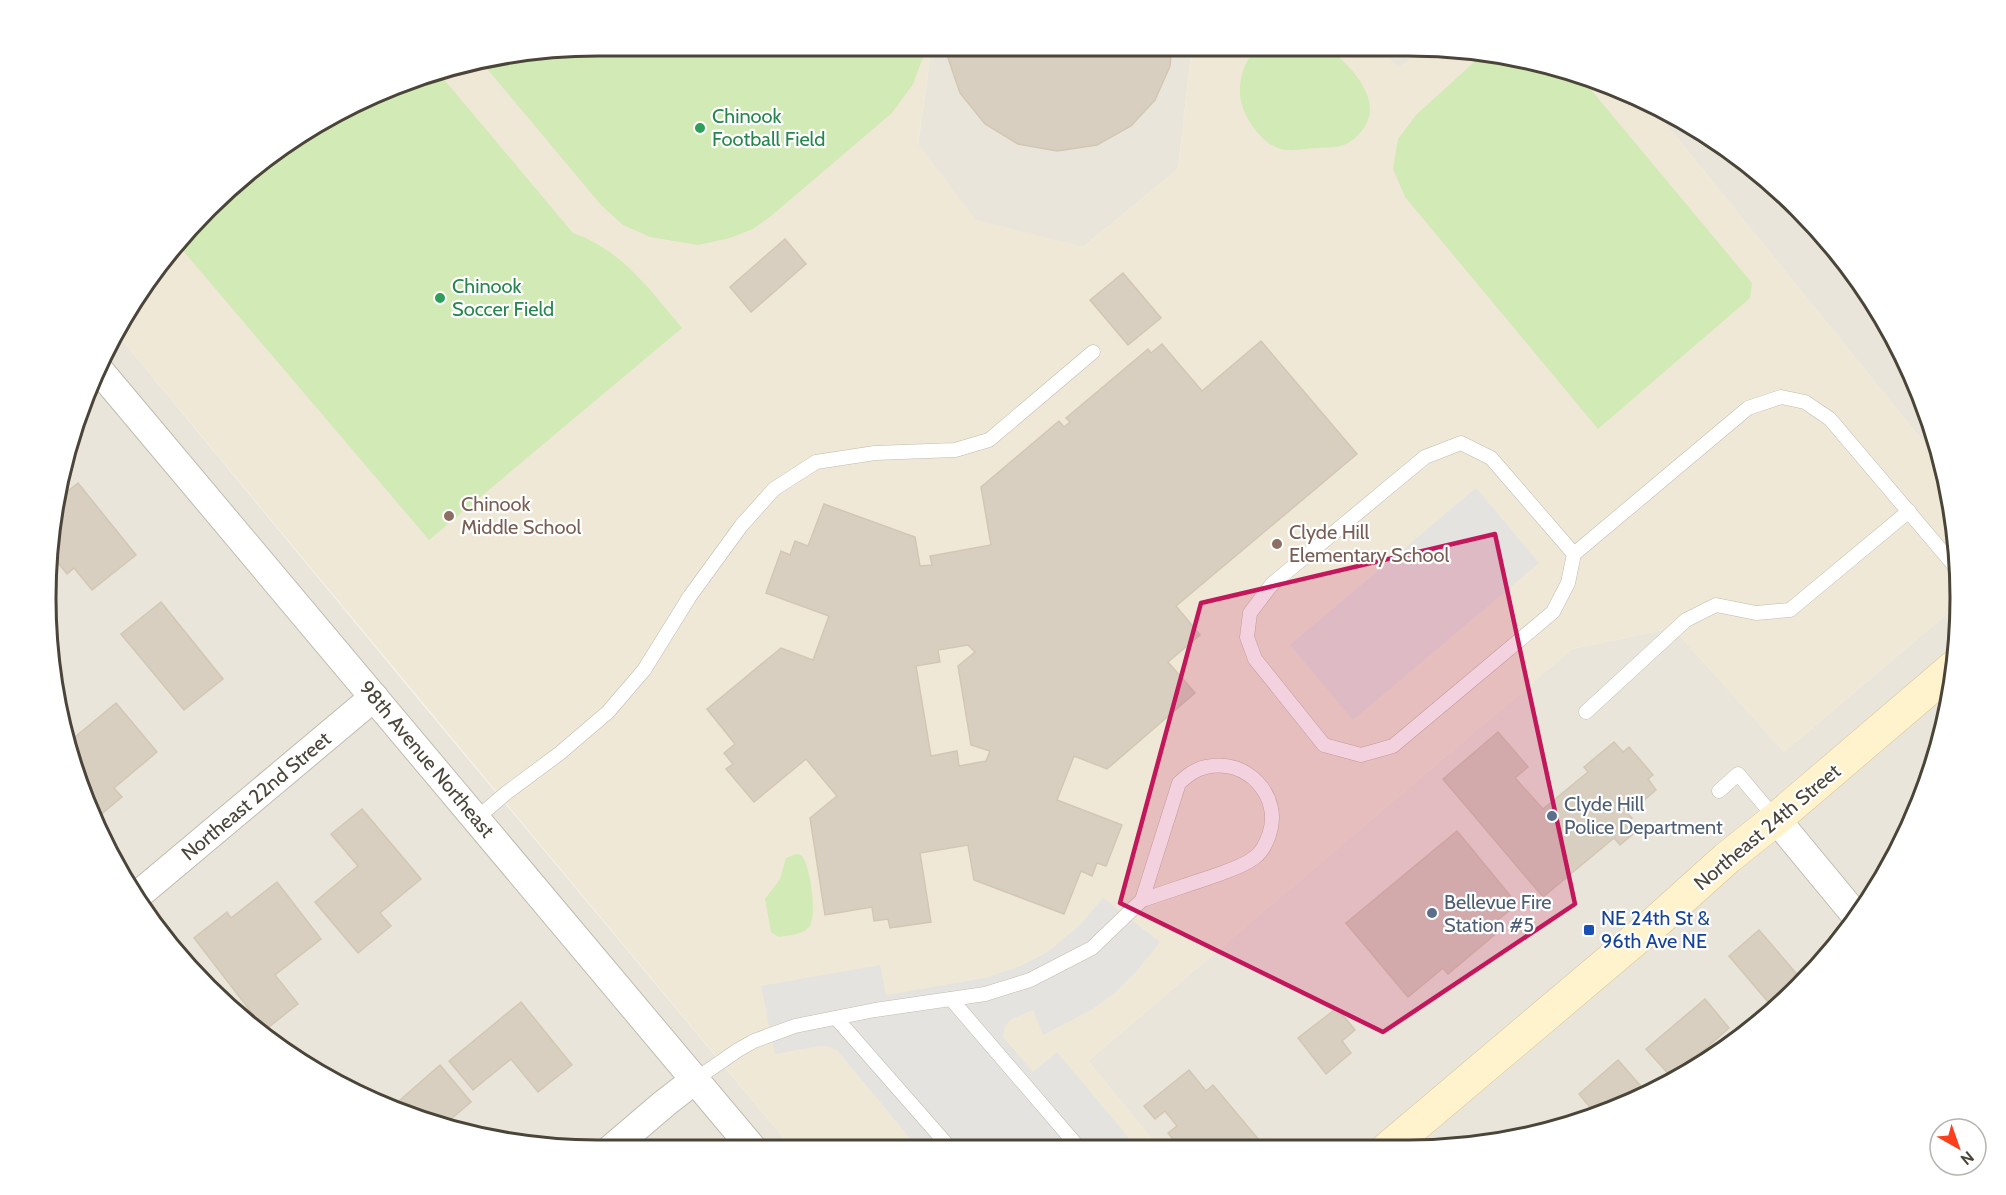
<svg xmlns="http://www.w3.org/2000/svg" width="2006" height="1195" font-family="Cabin,sans-serif">
<rect width="100%" height="100%" fill="#f6f3ec"/>
<!-- residential -->
<g fill="#eae5da">
<polygon points="932,45 1192,46 1178,169 1083,247 976,221 918,145"/>
<polygon points="1380,46 1426,46 1398,69"/>
<polygon points="1652,107 1716,138 1799,207 1868,291 1919,386 1943,466"/>
<polygon points="117,334 418,699 793,1149 561,1149 420,1121 290,1057 159,934 74,775 45,597 74,420"/>
<polygon points="1961,602 1950,706 1919,809 1868,905 1773,1013 1684,1076 1552,1131 1445,1149 1160,1149 1088,1061 1572,649 1673,628 1784,752"/>
</g>
<!-- education -->
<polygon fill="#efe8d6" points="598,45 932,45 918,145 976,220 1083,247 1178,169 1192,46 1380,46 1398,69 1426,46 1445,46 1586,74 1652,107 1943,466 1950,490 1961,602 1784,752 1673,628 1572,649 1088,1061 1160,1149 793,1149 117,334 138,290 261,159 420,74"/>
<!-- green -->
<g fill="#d2eab5">
<polygon points="598,45 925,45 925,52 913,84 892,113 771,216 753,229 730,238 698,245 650,237 623,225 601,205 483,64"/>
<path d="M1260,46H1327C1350,66 1388,102 1360,133C1346,148 1338,147 1319,148C1306,148 1291,153 1278,148C1259,141 1241,114 1240,94C1239,77 1245,57 1260,46Z"/>
<polygon points="1483,54 1577,73 1752,283 1750,298 1598,429 1405,197 1393,169 1398,139 1416,115"/>
<path d="M437,71L573,233C622,250 650,290 682,328L429,540L179,246L261,159L420,74Z"/>
<path d="M796,854L801,855C810,863 818,917 809,927C802,935 789,935 779,937L771,932L765,899L780,879L786,858Z"/>
</g>
<!-- parking -->
<g fill="#e5e3e0">
<polygon points="1476,488 1539,563 1353,720 1290,645"/>
<polygon points="1103,898 1160,942 1135,973 1116,992 1091,1010 1043,1035 1033,1010 1010,1020 1005,1026 1003,1037 1033,1072 1057,1052 1138,1149 919,1149 837,1050 830,1047 820,1046 775,1054 761,986 880,965 886,995 985,978 1021,966 1049,951 1081,924"/>
</g>
<!-- building -->
<g fill="#d8cfc1" stroke="#d3c7b4" stroke-width="1.5" fill-rule="evenodd">
<polygon points="947,45 1172,46 1170,66 1155,100 1131,126 1097,145 1057,151 1018,144 985,124 960,93 947,55"/>
<polygon points="785,239 806,264 751,312 730,287"/>
<polygon points="1123,273 1161,318 1128,345 1090,300"/>
<path d="M1261,341L1357,454L1176,606L1200,635L1168,662L1195,693L1107,769L1074,756L1057,800L1122,825L1106,866L1097,863L1092,876L1081,871L1064,914L974,880L968,845L920,853L931,922L890,928L888,919L874,921L872,907L825,915L810,818L837,796L806,759L754,802L726,769L733,764L724,753L735,744L707,709L781,648L813,660L829,616L766,593L781,551L790,555L795,541L808,546L824,504L915,537L920,566L932,565L930,556L991,545L981,487L1059,421L1064,427L1070,422L1066,418L1148,349L1151,353L1162,344L1202,391ZM968,645L975,652L958,666L971,745L990,751L986,761L959,766L957,751L931,756L916,666L940,662L938,650Z"/>
<polygon points="78,483 136,555 92,590 74,568 67,574 52,555 62,496"/>
<polygon points="161,602 223,679 184,710 121,634"/>
<polygon points="116,703 157,752 114,788 122,797 98,817 99,820 74,775 69,742"/>
<polygon points="1498,732 1528,767 1515,778 1543,809 1588,772 1584,767 1614,742 1623,752 1629,747 1653,775 1648,779 1656,790 1628,814 1632,818 1625,824 1633,834 1620,845 1614,838 1543,897 1443,779"/>
<polygon points="362,809 421,879 380,913 391,926 358,953 315,902 358,866 331,834"/>
<polygon points="1457,831 1517,904 1492,925 1498,932 1448,974 1443,968 1408,997 1346,923"/>
<polygon points="277,882 321,939 275,975 298,1004 265,1030 194,938 227,912 231,918"/>
<polygon points="1759,930 1802,980 1775,1010 1729,956"/>
<polygon points="1705,999 1729,1028 1672,1078 1646,1049"/>
<polygon points="521,1002 572,1065 538,1092 511,1059 473,1090 449,1061"/>
<polygon points="1337,1008 1355,1030 1342,1041 1351,1053 1326,1074 1298,1038"/>
<polygon points="1618,1060 1646,1092 1590,1115 1594,1112 1579,1094"/>
<polygon points="440,1065 471,1102 444,1125 420,1121 392,1107"/>
<polygon points="1189,1070 1206,1091 1213,1085 1259,1140 1248,1149 1181,1149 1168,1133 1177,1126 1165,1111 1155,1119 1144,1106"/>
</g>
<g fill="none" stroke-linecap="round" stroke-linejoin="round">
<!-- service casing -->
<g stroke="#c2bbae" stroke-width="15">
<g id="service">
<polyline points="1574,554 1491,458 1461,443 1425,457 1272,584 1250,613 1247,637 1255,659 1324,745 1361,755 1393,746 1553,612 1568,583 1574,554 1748,408 1781,397 1805,402 1830,419 1958,570"/>
<polyline points="1586,712 1686,620 1716,605 1756,613 1790,610 1909,511"/>
<polyline points="1719,791 1738,774 1776,819"/>
<polyline points="477,818 505,794 560,753 608,712 644,670 690,596 741,526 774,489 816,462 875,453 955,450 989,440 1093,352"/>
<polyline points="951,999 1080,1149"/>
<polyline points="836,1018 951,1149"/>
<path d="M696,1079L738,1050L754,1041L795,1026L875,1010L985,994L1030,980L1092,948L1142,900L1179,783C1187,776 1195,769 1206,767C1246,757 1283,796 1269,835C1266,844 1261,853 1254,858C1240,868 1224,872 1208,878C1186,885 1164,893 1142,900"/>
</g>
</g>
<!-- minor casing -->
<g stroke="#c2bbae" stroke-width="30">
<g id="minor">
<polyline points="99,370 753,1149"/>
<polyline points="1776,819 1857,917"/>
<polyline points="138,895 374,697"/>
<polyline points="611,1149 665,1103 696,1079"/>
</g>
</g>
<!-- secondary casing -->
<g stroke="#d6c79b" stroke-width="34">
<polyline id="secondary" points="1387,1149 1657,921 1727,858 1776,819 1954,667"/>
</g>
<!-- service -->
<use href="#service" stroke="#fff" stroke-width="14"/>
<!-- minor -->
<use href="#minor" stroke="#fff" stroke-width="28"/>
<!-- secondary -->
<use href="#secondary" stroke="#fff3cd" stroke-width="33"/>
</g>
<!-- marked area -->
<path fill="#c2185b" fill-opacity="0.2" stroke="#c2185b" stroke-width="4.5" stroke-linejoin="round" d="M1495,534L1575,904L1383,1032L1120,903L1201,603Z"/>
<!-- markers -->
<g fill="#2e9e5b" stroke="#fff" stroke-width="2">
<circle cx="700" cy="128" r="6"/>
<circle cx="440" cy="298" r="6"/>
</g>
<g fill="#8d6e63" stroke="#fff" stroke-width="2">
<circle cx="449" cy="516" r="6"/>
<circle cx="1277" cy="544" r="6"/>
</g>
<g fill="#5c6f8a" stroke="#fff" stroke-width="2">
<circle cx="1552" cy="816" r="6"/>
<circle cx="1432" cy="913" r="6"/>
</g>
<rect fill="#1a4fb4" stroke="#fff" stroke-width="2" x="1583" y="924" width="12" height="12" rx="3"/>
<g text-anchor="middle" dominant-baseline="central" stroke-width="4.5" stroke-linejoin="round" paint-order="stroke">
<!-- leisure labels -->
<g font-size="20" fill="#27864d" stroke="#fff" text-anchor="start">
<text x="712" y="116">Chinook<tspan x="712" dy="23">Football Field</tspan></text>
<text x="452" y="286">Chinook<tspan x="452" dy="23">Soccer Field</tspan></text>
</g>
<!-- education labels -->
<g font-size="20" fill="#785e54" stroke="#fff" text-anchor="start">
<text x="461" y="504">Chinook<tspan x="461" dy="23">Middle School</tspan></text>
<text x="1289" y="532">Clyde Hill<tspan x="1289" dy="23">Elementary School</tspan></text>
</g>
<!-- street labels -->
<g font-size="20" fill="#4b4439" stroke="#fff">
<text transform="translate(427 759) rotate(50)">98th Avenue Northeast</text>
<text transform="translate(256 796) rotate(-40)">Northeast 22nd Street</text>
<text transform="translate(1767 827) rotate(-40)">Northeast 24th Street</text>
</g>
<!-- service labels -->
<g font-size="20" fill="#4e5e75" stroke="#fff" text-anchor="start">
<text x="1564" y="804">Clyde Hill<tspan x="1564" dy="23">Police Department</tspan></text>
<text x="1444" y="902">Bellevue Fire<tspan x="1444" dy="23">Station #5</tspan></text>
</g>
<!-- transit labels -->
<g font-size="20" fill="#164399" stroke="#fff" text-anchor="start">
<text x="1601" y="918">NE 24th St &amp;<tspan x="1601" dy="23">96th Ave NE</tspan></text>
</g>
</g>
<!-- crop -->
<path d="M0 0H2006V1195H0ZM598 56H1408A542 542 0 0 1 1950 598V598A542 542 0 0 1 1408 1140H598A542 542 0 0 1 56 598V598A542 542 0 0 1 598 56Z" fill="#fff" fill-rule="evenodd"/>
<path fill="none" stroke="#4b4439" stroke-width="3" d="M598 56H1408A542 542 0 0 1 1950 598V598A542 542 0 0 1 1408 1140H598A542 542 0 0 1 56 598V598A542 542 0 0 1 598 56Z"/>
<!-- north arrow -->
<g transform="translate(1958 1147) rotate(140)"><circle r="28" fill="#ffffff" stroke="#b7b4b0" stroke-width="1.5"/>
<path d="M0-4.5L10 22L0 15L-10 22Z" fill="#fc3f1d"/>
<text y="-9" font-size="16" font-weight="bold" text-anchor="middle" fill="#4b4439">N</text>
</g>
</svg>
